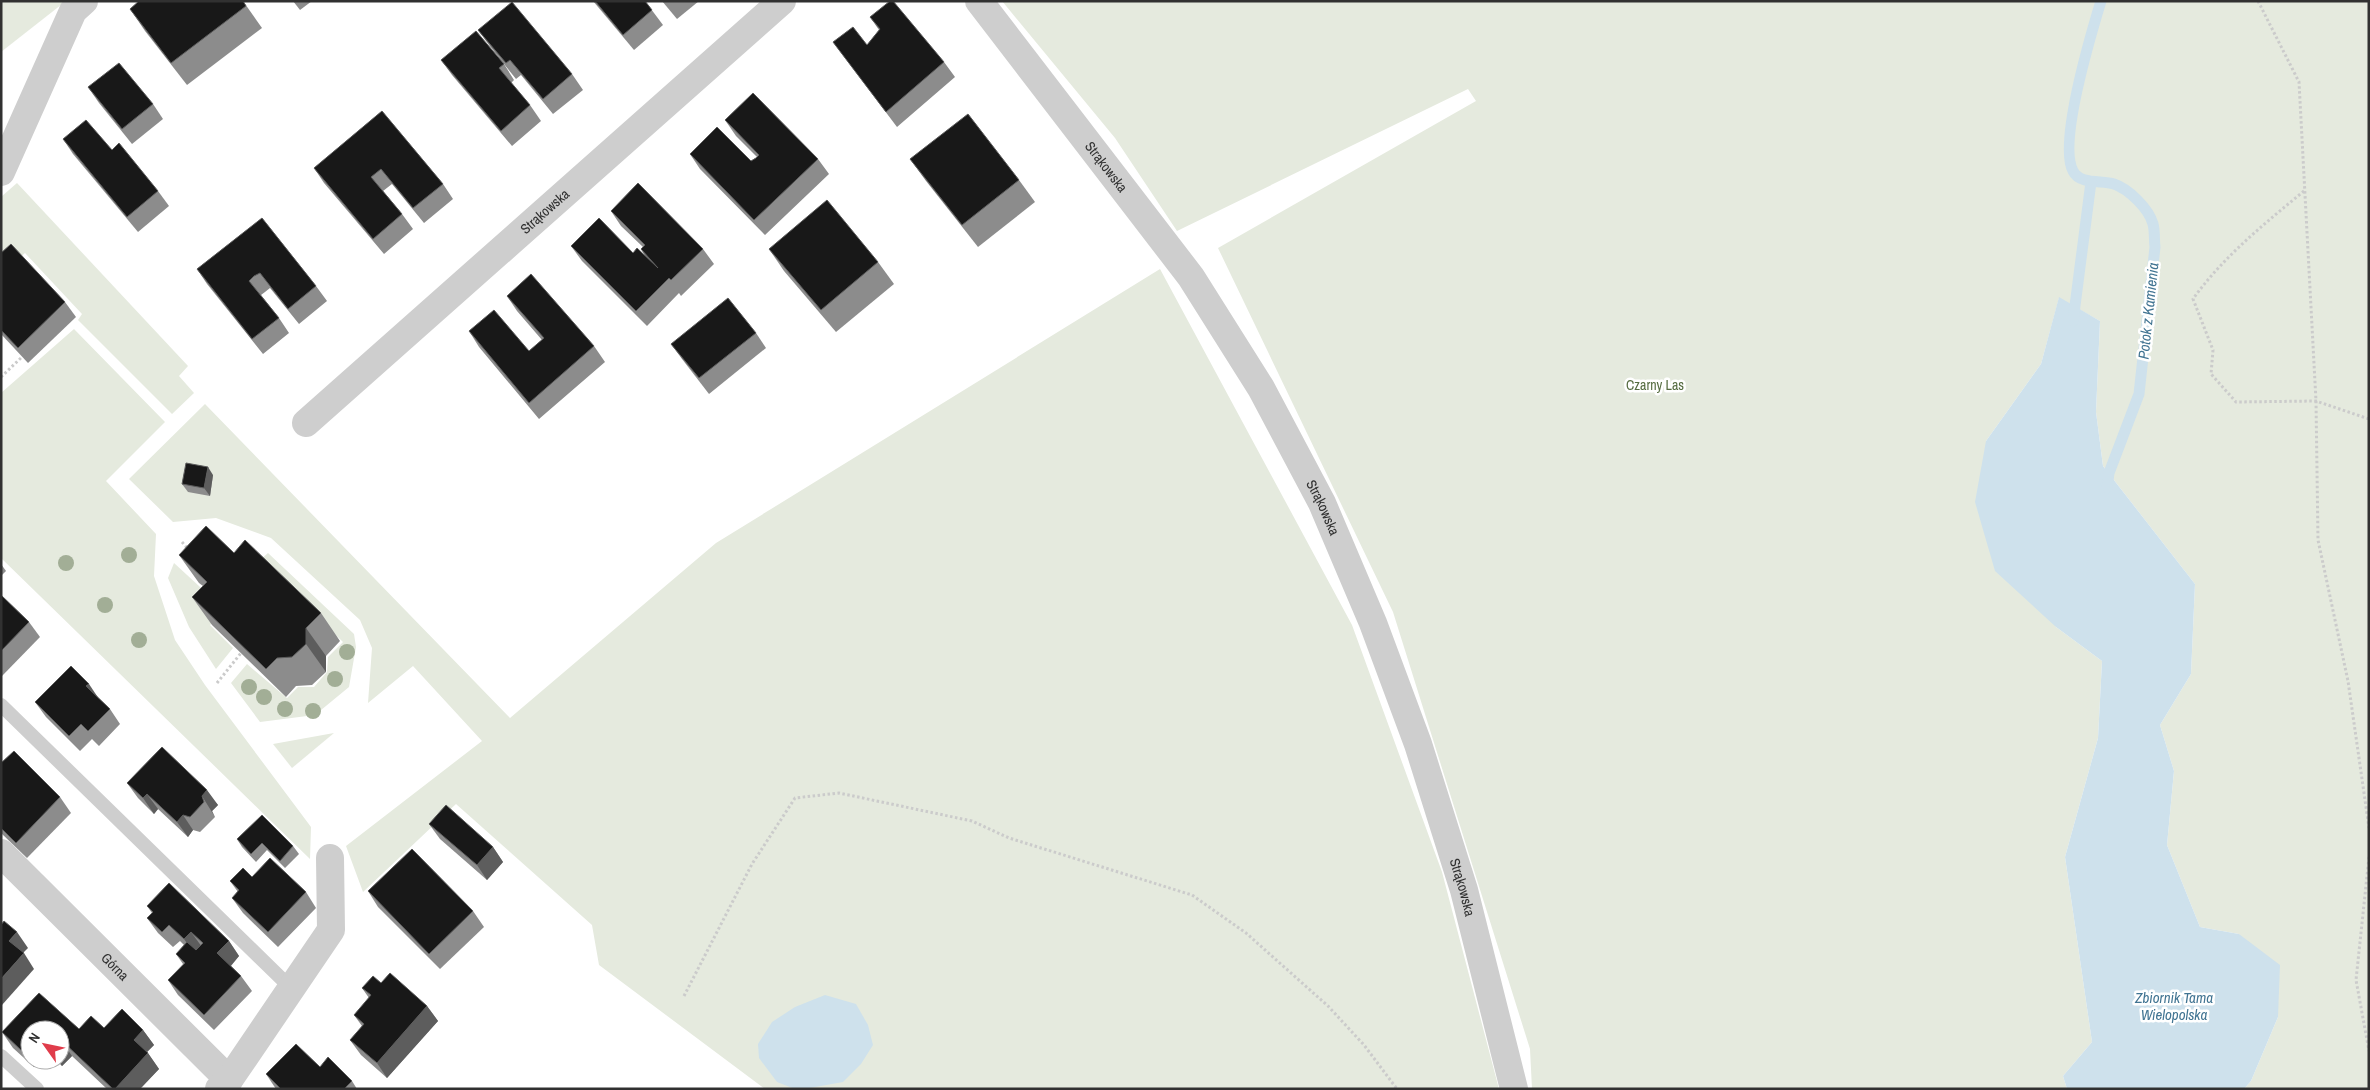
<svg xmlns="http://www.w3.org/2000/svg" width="2370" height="1090" font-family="'Archivo Narrow',sans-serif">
<rect width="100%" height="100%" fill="#fff"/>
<!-- green -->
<g fill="#e5eade">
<polygon points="1,1 66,1 1,52"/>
<polygon points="1002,1 2369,1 2369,1089 2244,1089 2251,1081 2278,1017 2239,934 2200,927 2167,845 2174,771 2160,725 2191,674 2195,584 2103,466 2096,412 2100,321 2059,298 2041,364 1986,441 2056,627 2102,661 2098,738 2065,857 2092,1042 2063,1076 2067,1089 1532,1089 1530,1049 1393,612 1218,248 1476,101 1468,89 1177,231 1115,138"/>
<polygon points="17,183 188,366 179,376 194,393 172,414 78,320 82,314 25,253 1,274 1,197"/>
<polygon points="1160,269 1352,625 1442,872 1499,1089 765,1089 599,965 592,925 456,804 363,892 346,846 482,741 413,666 368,703 372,648 360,620 271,538 216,518 173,522 129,479 205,404 510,718 716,543"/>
<polygon points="74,329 165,422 106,481 156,534 154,576 175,640 205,685 311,827 310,859 1,558 1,393"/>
<polygon points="268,553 354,634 356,647 349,687 315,715 260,722 231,683 247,664 287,698 298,687 314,687 327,672 328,657 343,642 259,561"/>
<polygon points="174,563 225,610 210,625 233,648 216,669 189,627 168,578"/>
<polygon points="334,733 292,768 273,744"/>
</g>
<!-- water -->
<g fill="#cee1ec">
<polygon points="2059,297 2100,321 2096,412 2103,466 2195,584 2191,674 2160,725 2174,771 2167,845 2200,927 2239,934 2280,965 2278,1017 2251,1081 2244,1089 2067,1089 2063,1076 2092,1042 2065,857 2098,738 2102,661 2056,627 1995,571 1975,502 1986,441 2041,364"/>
<polygon points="825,995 856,1004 868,1025 873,1045 861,1064 843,1082 804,1089 795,1089 777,1082 759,1058 758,1044 772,1022 795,1007"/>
</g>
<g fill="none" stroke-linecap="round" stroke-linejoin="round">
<!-- stream -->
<g stroke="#cee1ec" stroke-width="11">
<path d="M2101,1C2091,34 2058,143 2073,171C2080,185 2102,180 2114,184C2129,189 2149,209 2153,224C2155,231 2154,240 2155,247L2139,394L2109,473L2107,488"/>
<polyline points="2073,321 2091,182"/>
</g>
<!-- path -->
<g stroke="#cbcbcb" stroke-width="3" stroke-dasharray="2.5 2.5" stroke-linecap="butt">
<polyline points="2258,1 2299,82 2316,401 2318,540 2348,681 2369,828"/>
<path d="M2304,191C2264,224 2223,257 2193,299L2213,350L2211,374L2236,402L2316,401L2369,419"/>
<polyline points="1,377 23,356"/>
<polyline points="182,542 188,549"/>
<polyline points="217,683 241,653"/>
<polyline points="2369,857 2356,980 2369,1051"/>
<polyline points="684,996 752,864 795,798 839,793 972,821 1009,838 1192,895 1246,933 1328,1006 1364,1045 1397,1089"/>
</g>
<!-- service -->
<g stroke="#cecece" stroke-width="14">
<polyline points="1,705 291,988"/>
<polyline points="1,1056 37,1089"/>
</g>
<!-- minor -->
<g stroke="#cecece" stroke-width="28">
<path id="s1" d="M979,1L1191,277L1261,388L1322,503L1373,623L1418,744L1464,890L1514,1089"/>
<polyline points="1,172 73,11 84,1"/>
<path id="s2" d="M306,423L782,1"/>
<path id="s3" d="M1,853L229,1080"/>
<polyline points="219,1089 229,1080 331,930 330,858"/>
</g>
</g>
<!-- trees -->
<g fill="#a2ae96">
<circle cx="129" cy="555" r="8"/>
<circle cx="66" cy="563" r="8"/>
<circle cx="105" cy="605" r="8"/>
<circle cx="139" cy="640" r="8"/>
<circle cx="347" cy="652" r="8"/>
<circle cx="335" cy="679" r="8"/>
<circle cx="249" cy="687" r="8"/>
<circle cx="264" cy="697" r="8"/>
<circle cx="285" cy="709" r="8"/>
<circle cx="313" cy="711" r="8"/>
</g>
<!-- wall -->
<g fill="#8c8c8c">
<polygon points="243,1 262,28 187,85 145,31 130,9"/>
<polygon points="293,1 312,1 300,10"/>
<polygon points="593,1 645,1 663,25 634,50"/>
<polygon points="662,1 699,1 677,19"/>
<polygon points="870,17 944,62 955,77 897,127 833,42 867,45 879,30"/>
<polygon points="478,30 572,74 583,90 553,114 521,75 516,79 489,45"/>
<polygon points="441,60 504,64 514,80 511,83 530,105 541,121 512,146 452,75"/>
<polygon points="88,87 153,104 163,119 132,144 99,103"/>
<polygon points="382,111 443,184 453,199 424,223 392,184 383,191 402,214 413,229 384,254 324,183 314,168"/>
<polygon points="725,120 818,159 829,174 765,235 700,169 690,154 751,161 757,157 736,136"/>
<polygon points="63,139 158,191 169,206 138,232 73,154"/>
<polygon points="910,159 1019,180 1035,202 978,247 926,181"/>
<polygon points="611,211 703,249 714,264 681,296 679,293 647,326 582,261 571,246 633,253 645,256 641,249 643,247 621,226"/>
<polygon points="262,218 316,286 327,301 299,324 270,288 265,292 261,295 279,318 289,333 263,354 207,284 197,269"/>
<polygon points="769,249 878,262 894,284 836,332 784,271"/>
<polygon points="1,253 65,302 76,317 28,363 1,334"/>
<polygon points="507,296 594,346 605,362 539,419 479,347 469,331 529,351 542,340 517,311"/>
<polygon points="756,333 766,348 709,394 682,359 671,344"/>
<polygon points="213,475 210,496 188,492 182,484"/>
<polygon points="234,553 321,613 340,641 326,656 326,672 312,685 296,686 286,697 212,625 192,597 203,586 199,583 179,555"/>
<polygon points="1,564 6,571 1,576"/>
<polygon points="1,595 29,622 40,637 2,676"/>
<polygon points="99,699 110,709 120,724 99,746 92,739 80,751 46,717 35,702"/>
<polygon points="162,747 218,805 212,811 215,817 200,832 193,830 188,837 158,809 154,814 138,798 127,783"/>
<polygon points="1,763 60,797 71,813 27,858 1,833"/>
<polygon points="429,824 493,847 503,862 487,880 440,839"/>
<polygon points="237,839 293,846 299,854 285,868 267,850 256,862 242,847"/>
<polygon points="252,877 306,892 316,908 278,947 243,913 232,898 238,892 230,881"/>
<polygon points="368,891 473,911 484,927 440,969 378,907"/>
<polygon points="147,906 229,941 239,956 231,966 241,976 252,991 214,1030 178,995 168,980 183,964 176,954 184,945 180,941 173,947 158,933 147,918 152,913"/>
<polygon points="381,983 427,1006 438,1021 387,1078 361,1055 350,1040 362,1026 354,1015 369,998 362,988"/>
<polygon points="39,993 79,1029 91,1016 104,1028 122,1009 143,1030 154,1045 147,1052 159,1069 140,1089 107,1089 72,1056 62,1066 56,1060 60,1060 60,1030 30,1030 30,1060 41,1060 34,1067 13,1048 2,1032"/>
<polygon points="320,1067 352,1081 357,1089 276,1089 266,1074"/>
</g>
<!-- shaded-wall -->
<g fill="#5d5d5d">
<polygon points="208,467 213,475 210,496 204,488"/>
<polygon points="306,628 326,656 326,672 306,644"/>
<polygon points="89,684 99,699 86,686"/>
<polygon points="207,790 218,805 212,811 215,817 202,796"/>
<polygon points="147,794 158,809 154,814 143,798"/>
<polygon points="183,815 193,830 188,837 177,822"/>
<polygon points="493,847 503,862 487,880 477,865"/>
<polygon points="17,932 28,948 20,956 9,941"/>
<polygon points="191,932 202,947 195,955 184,939"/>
<polygon points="229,941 239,956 228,969 217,953"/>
<polygon points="24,953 34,969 2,1005 1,1003 1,979"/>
<polygon points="427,1006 438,1021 387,1078 377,1063"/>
<polygon points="143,1030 154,1045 144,1055 134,1040"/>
<polygon points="61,1040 72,1056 62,1066 58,1060 60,1060 60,1042"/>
<polygon points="30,1045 30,1060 41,1060 34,1067 23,1052"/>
<polygon points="148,1053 159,1069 140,1089 115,1089"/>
</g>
<!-- building -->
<g fill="#181818" stroke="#5d5d5d">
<polygon points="139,1 243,1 246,6 171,63 130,9"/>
<polygon points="595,1 645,1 652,10 623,35"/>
<polygon points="890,1 893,1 944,62 886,112 833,42 853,27 867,45 880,29 870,17"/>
<polygon points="512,2 572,74 543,99 510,60 506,63 478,30"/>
<polygon points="476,31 504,64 499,68 530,105 501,131 441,60"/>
<polygon points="119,63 153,104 122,129 88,87"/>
<polygon points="753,93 818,159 754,220 690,154 717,127 751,161 756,158 759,155 725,120"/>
<polygon points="382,111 443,184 413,208 381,169 371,177 402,214 373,239 314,168"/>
<polygon points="968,114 1019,180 962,225 910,159"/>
<polygon points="86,120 112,150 119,143 158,191 127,217 63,139"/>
<polygon points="638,183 703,249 671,280 669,278 636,311 571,246 599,218 633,253 637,248 658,268 641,249 645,245 611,211"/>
<polygon points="827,200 878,262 821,310 769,249"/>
<polygon points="262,218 316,286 288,309 260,273 254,276 249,281 279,318 252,339 197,269"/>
<polygon points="11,244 65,302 18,348 1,330 1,253"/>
<polygon points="531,274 594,346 529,403 469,331 494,310 529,351 544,338 507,296"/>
<polygon points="728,298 756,333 699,378 671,344"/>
<polygon points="186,463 208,467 204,488 182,484"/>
<polygon points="206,526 234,553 245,540 321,613 306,628 306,644 292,657 277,658 266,669 192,597 207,582 179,555"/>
<polygon points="1,595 29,622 1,651"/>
<polygon points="71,666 89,684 86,686 110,709 88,731 81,724 69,736 35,702"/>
<polygon points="162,747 207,790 202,796 204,802 190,817 183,815 177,822 147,794 143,798 127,783"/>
<polygon points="14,751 60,797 16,843 1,828 1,763"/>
<polygon points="446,805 493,847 477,865 429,824"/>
<polygon points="262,815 293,846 280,861 262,843 251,854 237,839"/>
<polygon points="412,849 473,911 429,954 368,891"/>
<polygon points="270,858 306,892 268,932 232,898 239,890 230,881 243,868 252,877"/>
<polygon points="169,883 229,941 217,953 241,976 204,1015 168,980 185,963 176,954 187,942 196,950 203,943 191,932 184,939 169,925 162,932 147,918 153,912 147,906"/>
<polygon points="4,921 17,932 9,941 24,953 1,979 1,925"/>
<polygon points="390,973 427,1006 377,1063 350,1040 364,1024 354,1015 371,995 362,988 373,976 381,983"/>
<polygon points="39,993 79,1029 91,1016 104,1028 122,1009 143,1030 134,1040 148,1053 115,1089 113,1089 61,1040 60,1042 60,1030 30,1030 30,1045 23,1052 2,1032"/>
<polygon points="296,1044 320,1067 328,1057 352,1081 344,1089 281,1089 266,1074"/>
</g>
<g text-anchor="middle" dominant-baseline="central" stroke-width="5" stroke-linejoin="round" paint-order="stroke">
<!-- street labels -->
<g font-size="14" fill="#313131" stroke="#fff">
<text stroke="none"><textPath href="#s1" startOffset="209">Strąkowska</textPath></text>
<text stroke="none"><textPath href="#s2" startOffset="319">Strąkowska</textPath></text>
<text stroke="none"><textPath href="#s1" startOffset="614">Strąkowska</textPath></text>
<text stroke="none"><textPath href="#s1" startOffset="1019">Strąkowska</textPath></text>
<text stroke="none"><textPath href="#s3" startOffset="161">Górna</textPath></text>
</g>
<!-- park labels -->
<g font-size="14" fill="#556c40" stroke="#fff">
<text x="1655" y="385">Czarny Las</text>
</g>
<!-- water labels -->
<g font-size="15" font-style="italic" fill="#417492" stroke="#fff">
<text transform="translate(2148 311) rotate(-84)">Potok z Kamienia</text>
<text x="2174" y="997">Zbiornik Tama<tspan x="2174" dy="17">Wielopolska</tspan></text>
</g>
</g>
<!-- border -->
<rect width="2370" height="1090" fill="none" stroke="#313131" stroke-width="5"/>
<!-- north arrow -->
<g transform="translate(45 1045) rotate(303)"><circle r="24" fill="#ffffff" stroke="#adadad"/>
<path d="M0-4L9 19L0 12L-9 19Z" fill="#e03c4b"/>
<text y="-8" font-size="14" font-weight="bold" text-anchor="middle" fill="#313131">N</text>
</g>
</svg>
